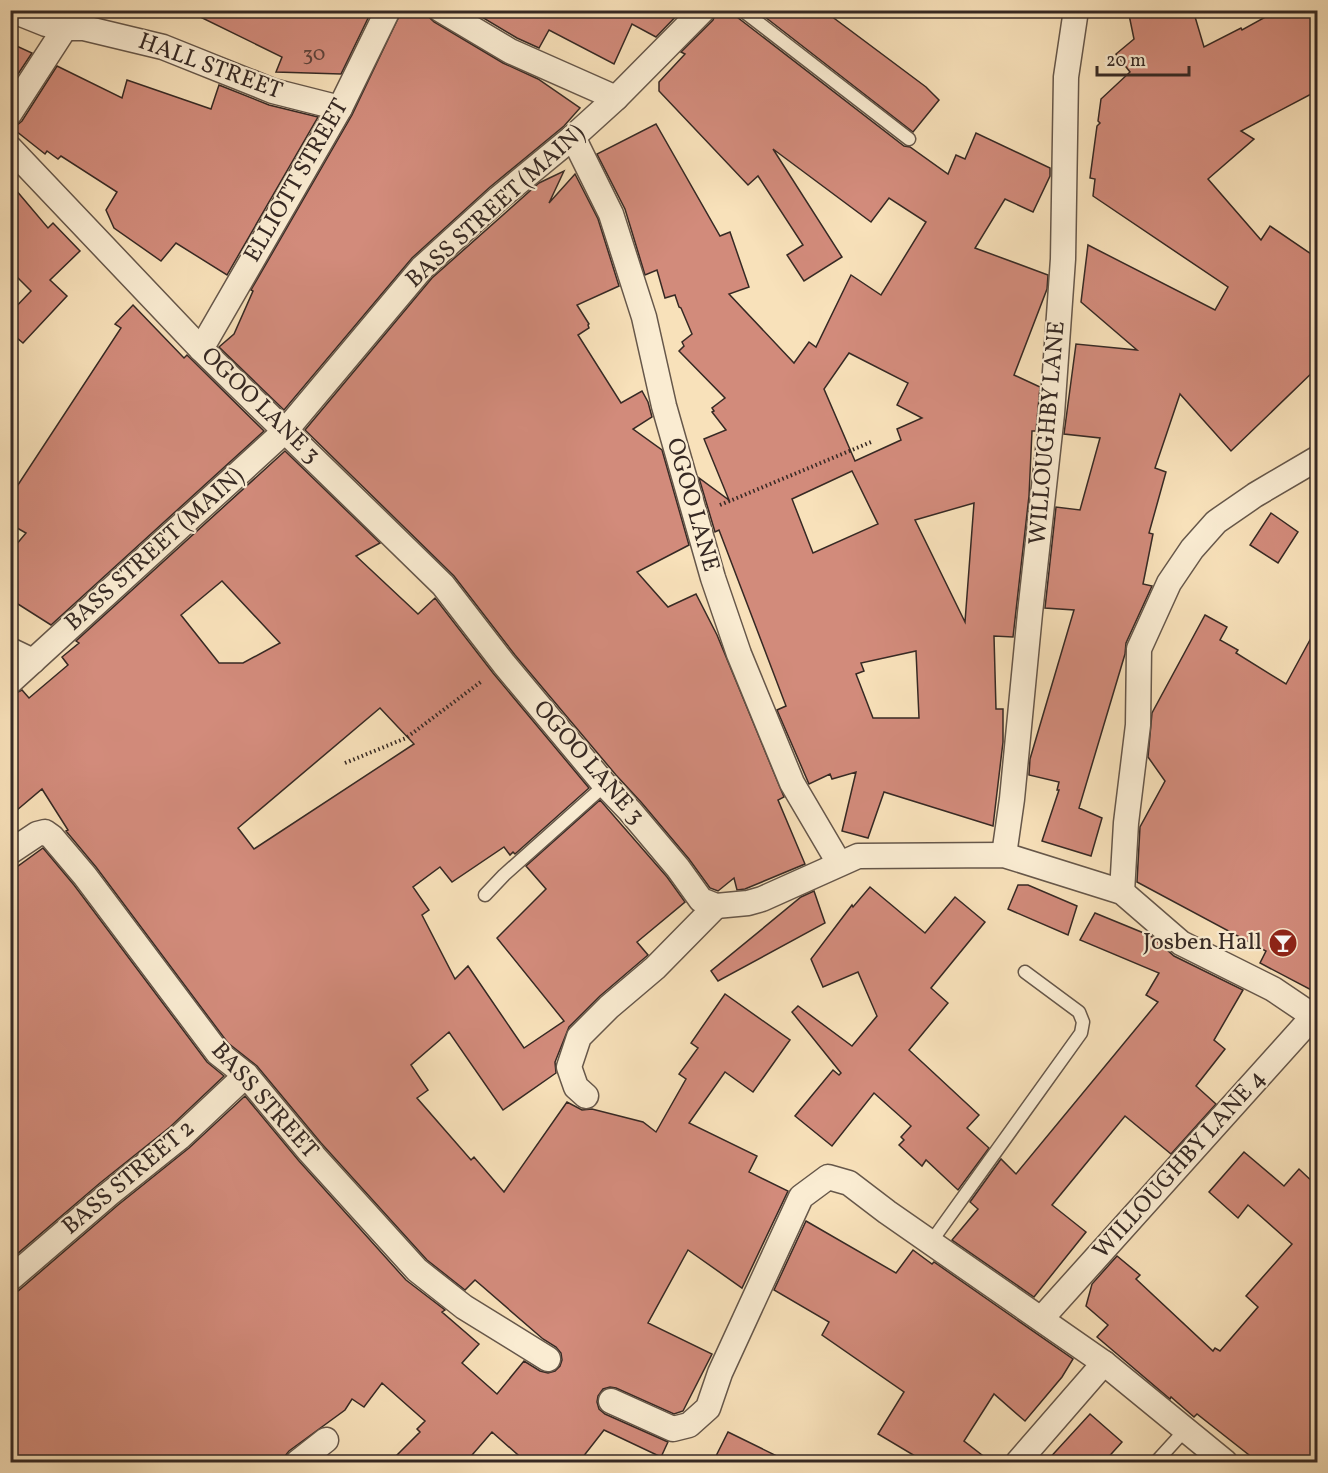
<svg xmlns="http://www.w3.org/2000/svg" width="1328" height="1473" font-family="Vollkorn,serif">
<rect width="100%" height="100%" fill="#f8e1ba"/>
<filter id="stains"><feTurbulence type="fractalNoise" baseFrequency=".00333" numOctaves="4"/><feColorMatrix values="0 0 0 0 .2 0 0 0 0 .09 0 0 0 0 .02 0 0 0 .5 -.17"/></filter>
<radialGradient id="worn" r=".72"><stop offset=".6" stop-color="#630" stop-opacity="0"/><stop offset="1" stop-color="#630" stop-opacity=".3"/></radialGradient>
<!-- building -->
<g fill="#d28b7b" stroke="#362924" stroke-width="1.5" fill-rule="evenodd">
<polygon points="186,10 372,10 341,74 276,72 282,57"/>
<polygon points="402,10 427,10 429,17 434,22 503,63 538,79 580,108 564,126 490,187 412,258 284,410 219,347 234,334 253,291 251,290 352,115"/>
<polygon points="470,10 682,10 656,37 632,24 614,64 549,30 539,48 517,38"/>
<path d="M717,10H734L737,17L904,146L910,147L948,174L956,155L965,159L976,133L1050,168V176L1033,212L1005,199L975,248L1048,275L1047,289L1014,375L1040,387L1036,431H1032L1029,496L1013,637L994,636L996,709H1003V742L993,826L884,792L868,838L842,831L856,772L832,779L830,774L809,784L777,710L786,706L719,530L715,532L699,478L729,500L704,439L726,430L712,412L714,411L712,408L725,398L679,351L684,346L682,342L692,334L681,308L679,307L675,295L665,298L657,270L645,275L625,209L597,154L656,124L720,236L730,232L749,287L729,294L794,363L809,342L816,347L851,275L881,295L926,222L889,198L871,222L773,149L842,257L804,281L787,255L803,245L758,176L748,185L659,91V82L685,54L681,52L713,20ZM849,353L908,383L897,405L922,418L897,429L901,440L855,461L824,389ZM852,471L878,524L813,553L792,499ZM974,503L965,622L915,520ZM916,651L919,718H873L856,674L864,671L861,663Z"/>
<polygon points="756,10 823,10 926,87 939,100 913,132"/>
<polygon points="1128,10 1193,10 1204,47 1241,28 1242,30 1278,10 1317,10 1317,91 1241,131 1254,139 1208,179 1261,240 1270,226 1317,258 1317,368 1231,451 1180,394 1155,468 1166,472 1149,533 1153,534 1143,584 1152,586 1126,643 1125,654 1079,808 1102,818 1091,856 1042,841 1059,790 1057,790 1059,782 1029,775 1030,759 1074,610 1045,608 1056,507 1080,510 1100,438 1064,434 1076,344 1137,350 1081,302 1088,245 1215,310 1228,287 1093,196 1095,179 1090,178 1097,126 1100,123 1098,121 1101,99 1130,72 1116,54 1134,39"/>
<polygon points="10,43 32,53 10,86"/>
<polygon points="57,66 122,98 127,80 211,109 219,85 269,105 318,117 227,275 176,243 161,261 114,228 106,210 117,192 61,156 58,159 47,151 45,154 11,127 17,125 22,121"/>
<polygon points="564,171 549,203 575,174 598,219 619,286 577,305 589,324 588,325 589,328 578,335 621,403 642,391 648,402 652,417 633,429 662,450 689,545 637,572 668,607 696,594 717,635 784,797 778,800 805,864 745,889 737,890 734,878 718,891 710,888 689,859 641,802 616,775 515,655 454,576 305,430 432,278 539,183"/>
<polygon points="10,183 48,228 53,223 80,251 50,280 67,296 23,343 10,332 10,313 31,291 10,270"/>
<polygon points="133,305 184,358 187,355 264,431 51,625 10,599 10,552 26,533 10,524 10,497 121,328 115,324"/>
<path d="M285,451L380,543L356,556L418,614L435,598L493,673L589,788L515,854L513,852L510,855L504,847L452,882L440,867L413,887L429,910L422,915L455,979L468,966L524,1048L564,1021L497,938L546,889L526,866L600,800L667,877L685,902L637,942L648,955L600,996L569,1027L555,1062L556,1073L503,1110L449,1032L411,1065L428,1090L417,1098L471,1160L474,1157L504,1192L567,1102L582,1110L592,1109L643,1122L656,1132L686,1079L679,1074L698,1048L691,1043L725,994L790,1040L753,1092L725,1072L689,1123L757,1156L749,1172L788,1191L742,1288L688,1250L648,1323L712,1354L683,1411L674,1414L616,1388L610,1387L603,1389L598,1396L597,1402L599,1409L605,1414L668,1442L661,1457L604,1430L579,1462H526L492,1432L466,1462H390L420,1432L417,1429L425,1421L382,1383L364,1407L352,1399L345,1410L289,1451L285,1456L284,1462H10V1298L118,1205L189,1148L245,1096L299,1161L406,1280L445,1310L442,1312L479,1344L462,1363L497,1394L524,1361L540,1371L548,1373L555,1371L560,1366L562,1360L561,1353L556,1347L543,1339L475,1280L465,1290L427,1260L321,1143L257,1066L228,1043L96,867L66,831L68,830L42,789L10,816V696L22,690L29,698L68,665L62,657L79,643L76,641ZM222,581L280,643L243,663H219L181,615ZM380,708L414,744L254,849L238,828Z"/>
<polygon points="1271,513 1298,532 1278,563 1250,545"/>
<polygon points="1205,615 1227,627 1220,640 1238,650 1236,653 1286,684 1317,627 1317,993 1260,963 1266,951 1137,882 1140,827 1165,781 1148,757 1152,713"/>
<polygon points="43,848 74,885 207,1062 224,1076 170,1127 100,1183 10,1260 10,872"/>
<polygon points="1018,885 1028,885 1077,906 1068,935 1008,909"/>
<polygon points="870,887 925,933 955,897 985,922 931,988 948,1003 909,1050 979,1115 967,1128 989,1148 958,1190 926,1160 922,1166 899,1145 904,1140 901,1137 911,1126 874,1093 832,1146 795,1116 833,1070 839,1075 841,1073 792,1012 798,1006 852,1046 877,1016 858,972 823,987 811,959 852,905 853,907"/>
<polygon points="814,891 825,923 718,981 711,971 801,897"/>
<polygon points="1095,913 1151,936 1174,956 1243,990 1214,1040 1225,1049 1196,1086 1216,1104 1171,1154 1125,1116 1052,1205 1086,1232 1034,1297 952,1240 978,1209 970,1202 1001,1159 1016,1174 1158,1002 1146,995 1159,973 1080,940"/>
<polygon points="1244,1152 1284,1186 1299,1169 1317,1186 1317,1462 1258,1462 1197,1414 1194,1417 1171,1397 1170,1399 1097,1337 1108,1325 1086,1306 1092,1284 1117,1256 1140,1275 1136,1279 1213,1351 1215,1348 1220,1351 1258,1307 1246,1296 1292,1244 1248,1205 1238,1218 1209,1192"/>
<polygon points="806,1221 896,1273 913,1250 932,1264 934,1262 1073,1359 1062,1377 1025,1421 994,1394 964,1441 991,1462 925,1462 878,1434 904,1392 822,1335 829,1322 774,1290"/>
<polygon points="1090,1414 1122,1442 1104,1462 1046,1462"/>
<polygon points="728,1432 789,1462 713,1462"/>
</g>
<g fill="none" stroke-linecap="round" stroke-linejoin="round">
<!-- lane casing -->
<g stroke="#66574a" stroke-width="15">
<g id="lane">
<polyline points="742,10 909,139"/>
<polyline points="485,895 504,875 605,785"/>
<polyline points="931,1242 1081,1033 1083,1022 1079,1012 1025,972"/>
<polyline points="1156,1462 1186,1429"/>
</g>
</g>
<!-- street casing -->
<g stroke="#66574a" stroke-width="27">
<g id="street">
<polyline points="11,10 46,24 65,28 84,28 163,47 273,91 340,108"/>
<polyline points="441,10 510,51 616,98"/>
<polyline points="10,113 65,28"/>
<polyline points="573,137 611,214 644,317 664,406 713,578 739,654 792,783 839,863"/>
<polyline points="10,148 201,349 443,585 504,664 605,785 630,811 678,868 701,900 716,906 748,903 762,899 858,856 1004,855 1122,892 1181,943 1273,989 1313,1016"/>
<polyline points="201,349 340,108 388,10"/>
<polyline points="10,650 33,661"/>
<polyline points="10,682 286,430 422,268 499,198 573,137 616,98 703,10"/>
<polyline points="10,852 37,834 45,832 52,837 85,876 218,1053 246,1075 310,1152 417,1270 464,1307 548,1359"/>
<polyline points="1004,855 1012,799 1030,613 1052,414 1063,259 1066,77 1076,10"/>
<polyline points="1122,892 1126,823 1138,725 1139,649 1169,583 1192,549 1216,522 1255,495 1318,458"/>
<polyline points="586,1096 576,1087 569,1067 579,1037 609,1007 655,968 716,906"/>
<polyline points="10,1279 109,1194 179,1138 246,1075"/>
<polyline points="1042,1318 1318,1011"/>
<polyline points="611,1401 673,1429 689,1425 708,1408 720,1373 801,1197 828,1177 849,1183 887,1212 1104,1363 1225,1462"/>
<polyline points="298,1462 326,1440"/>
<polyline points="1018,1462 1104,1363"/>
</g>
</g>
<!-- path -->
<g stroke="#362924" stroke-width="4" stroke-dasharray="1.5 3" stroke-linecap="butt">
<polyline points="720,505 871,442"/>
<polyline points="345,763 406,738 482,681"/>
</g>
<!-- lane -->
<use href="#lane" stroke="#faecd2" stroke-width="12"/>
<!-- street -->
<use href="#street" stroke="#faecd2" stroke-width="24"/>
</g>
<!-- icons -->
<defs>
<g id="bar-disc" transform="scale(1.5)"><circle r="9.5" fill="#8f2418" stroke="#faecd2"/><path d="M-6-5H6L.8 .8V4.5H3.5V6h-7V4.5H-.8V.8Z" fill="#fff"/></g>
</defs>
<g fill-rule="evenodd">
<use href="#bar-disc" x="1283" y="943"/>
</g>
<g text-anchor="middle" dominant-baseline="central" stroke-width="4.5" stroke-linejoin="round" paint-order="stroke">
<!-- number labels -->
<g font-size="21" fill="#5d423a">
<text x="314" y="54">30</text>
</g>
<!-- street labels -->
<g font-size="24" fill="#362924" stroke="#faecd2">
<text transform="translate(210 67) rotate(20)">HALL STREET</text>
<text transform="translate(297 181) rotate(-60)">ELLIOTT STREET</text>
<text transform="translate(496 207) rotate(-42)">BASS STREET (MAIN)</text>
<text transform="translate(260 406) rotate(44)">OGOO LANE 3</text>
<text transform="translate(1048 433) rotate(-85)">WILLOUGHBY LANE</text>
<text transform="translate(692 505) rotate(74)">OGOO LANE</text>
<text transform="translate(155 550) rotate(-42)">BASS STREET (MAIN)</text>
<text transform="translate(588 763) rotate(49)">OGOO LANE 3</text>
<text transform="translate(264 1101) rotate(48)">BASS STREET</text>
<text transform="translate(1180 1165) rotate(-48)">WILLOUGHBY LANE 4</text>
<text transform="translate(129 1178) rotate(-40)">BASS STREET 2</text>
</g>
<!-- poi labels -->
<g font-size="24" fill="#362924" stroke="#faecd2" text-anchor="end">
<text x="1262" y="943">Josben Hall</text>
</g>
</g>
<!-- margin -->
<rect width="1328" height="1473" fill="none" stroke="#f8e1ba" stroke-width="36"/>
<rect x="12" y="12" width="1304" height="1449" fill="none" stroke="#362924" stroke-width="3"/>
<rect x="18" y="18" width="1292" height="1437" fill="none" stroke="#362924" stroke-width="1.5"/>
<!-- scale -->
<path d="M1097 66v9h92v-9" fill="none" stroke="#362924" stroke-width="3"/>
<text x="1106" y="66" font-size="18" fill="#362924" stroke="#faecd2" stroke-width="4.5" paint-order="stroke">20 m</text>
<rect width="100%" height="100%" filter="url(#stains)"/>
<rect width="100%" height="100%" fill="url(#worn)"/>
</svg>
